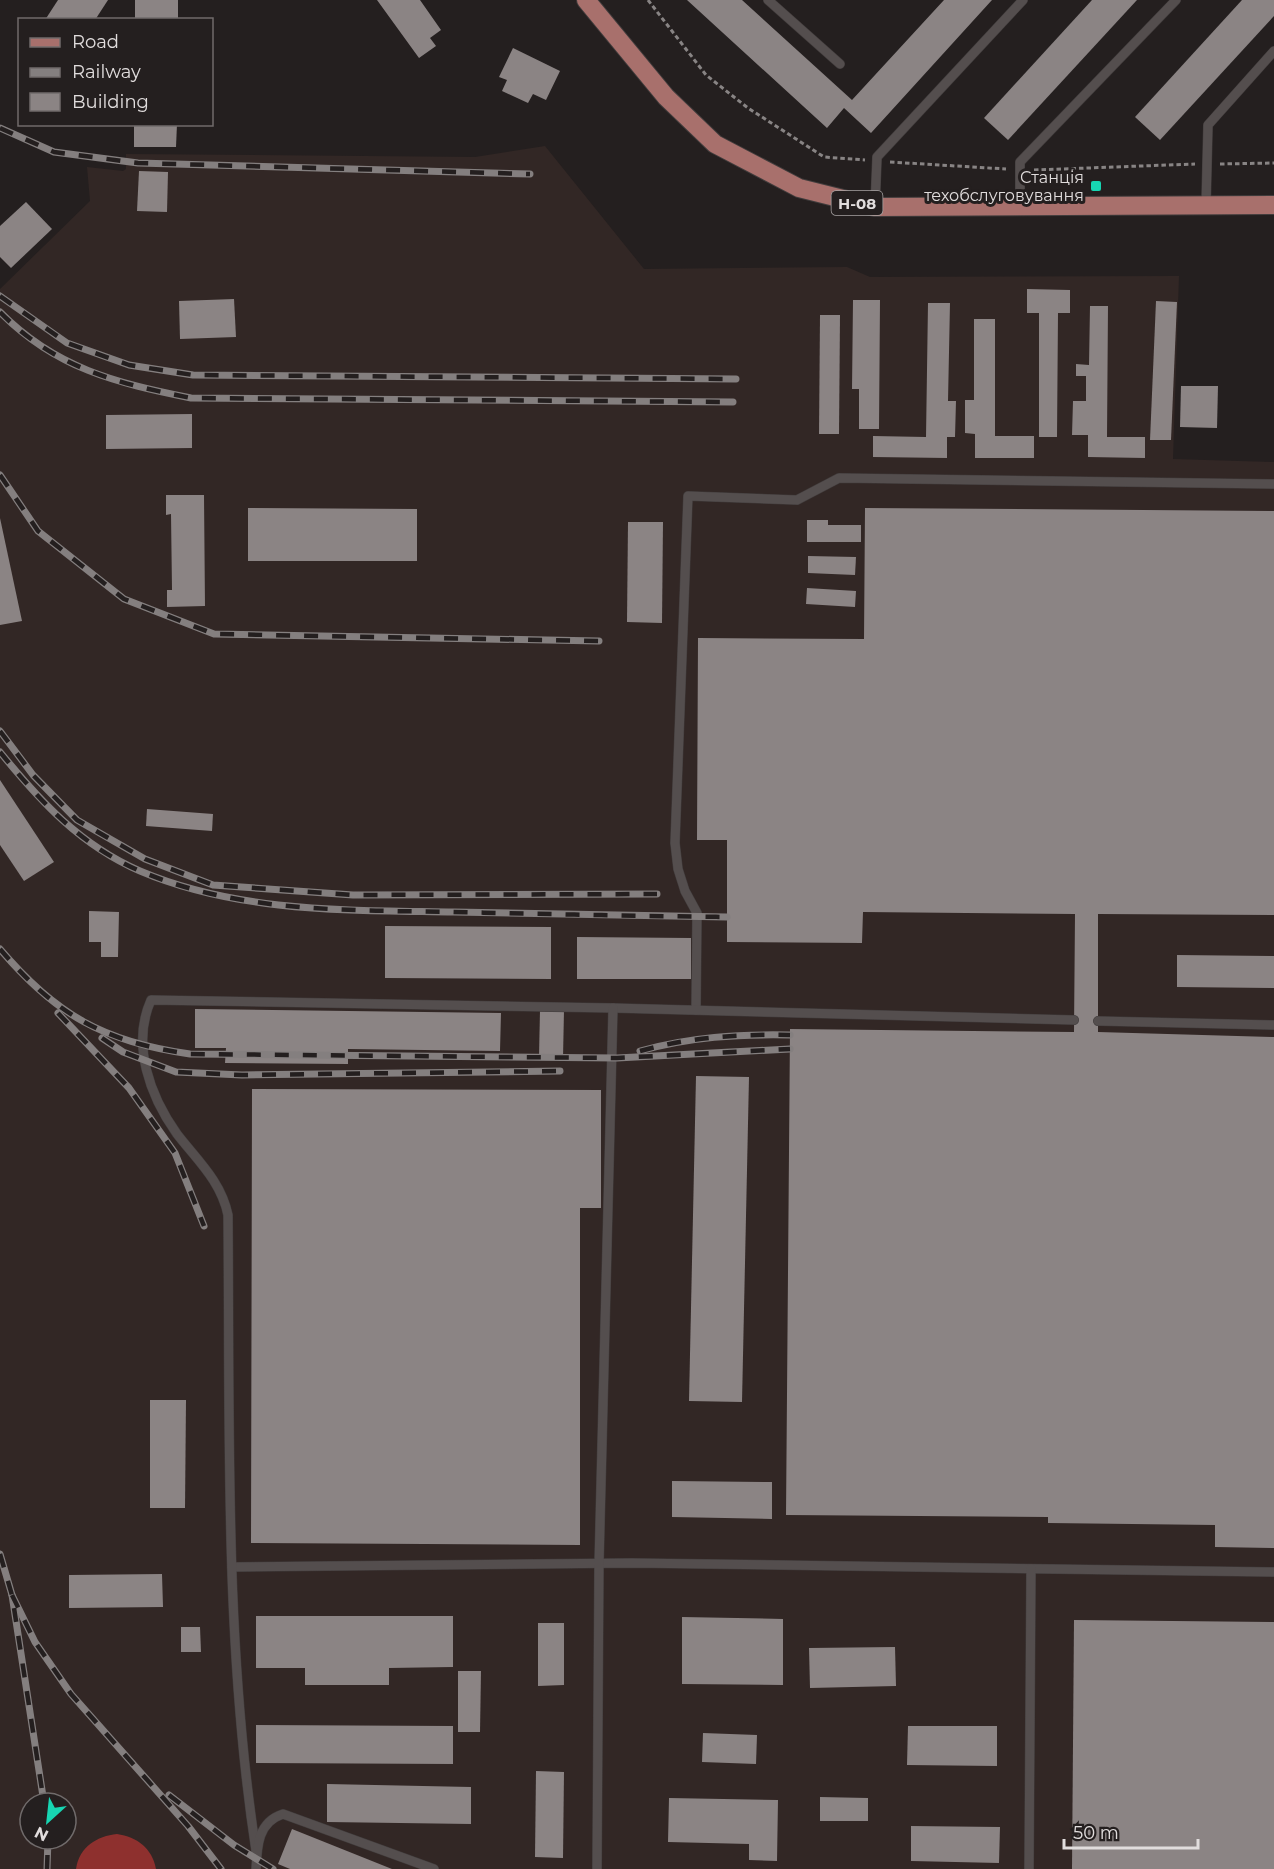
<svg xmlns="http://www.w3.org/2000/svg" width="1274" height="1869" font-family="Montserrat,sans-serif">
<rect width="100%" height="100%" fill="#241f1f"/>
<!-- built -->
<path fill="#322725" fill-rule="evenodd" d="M545,146L644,269L847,267L870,277L1179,276L1173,459L1274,462V1869H0V289L90,201L87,167L123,171L126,169V154L475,157ZM30,1803H66V1839H30Z"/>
<!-- water -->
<path fill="#8e302e" d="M117,1834C137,1837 152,1848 156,1869H76C79,1847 97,1836 117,1834Z"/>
<!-- building -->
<g fill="#8b8484">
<polygon points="58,0 108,0 95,20 45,20"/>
<rect x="135" y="0" width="43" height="20"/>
<polygon points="377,0 420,0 441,30 430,38 436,46 419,58"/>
<polygon points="687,0 742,0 852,100 944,0 992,0 871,133 844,108 827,128"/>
<polygon points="1092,0 1137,0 1008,140 984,118"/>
<polygon points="1242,0 1274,0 1274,16 1160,140 1135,117"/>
<polygon points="513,48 560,71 546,100 533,94 528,103 502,91 507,80 499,77"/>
<polygon points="134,124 177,124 176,147 134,147"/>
<polygon points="139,171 168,172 167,212 137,211"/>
<polygon points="26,202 52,229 11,268 0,257 0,226"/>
<polygon points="1027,289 1070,290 1070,313 1058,313 1057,437 1039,437 1039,313 1027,313"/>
<polygon points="234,299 236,337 180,339 179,301"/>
<polygon points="853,300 880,300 879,429 859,429 859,389 852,389"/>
<polygon points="1156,301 1177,302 1171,440 1150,440"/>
<polygon points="928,303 950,303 948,401 956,401 955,437 947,437 947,458 873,457 873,436 926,437"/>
<polygon points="1090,306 1108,306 1107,437 1145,437 1145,458 1088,457 1088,435 1072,435 1073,401 1086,401 1086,376 1076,376 1076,364 1089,365"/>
<polygon points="820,315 840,315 839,434 819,434"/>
<polygon points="974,319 995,319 995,436 1034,436 1034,458 975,458 975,434 965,433 965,400 974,400"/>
<polygon points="1181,386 1218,386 1217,428 1180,427"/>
<polygon points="192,414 192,448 106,449 106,415"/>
<polygon points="166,495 204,495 205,606 167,607 167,590 172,590 171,514 166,515"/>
<polygon points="248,508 417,509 417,561 248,561"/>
<polygon points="865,508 1274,511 1274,915 1098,914 1098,1032 1274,1037 1274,1548 1215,1547 1215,1525 1048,1523 1048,1517 786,1515 790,1029 1074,1032 1075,914 863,912 862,943 727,942 727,840 697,840 698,638 864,639"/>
<polygon points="0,518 22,621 0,625"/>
<polygon points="807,520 828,520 828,525 861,525 861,542 807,542"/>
<polygon points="628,522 663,522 662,623 627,622"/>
<polygon points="808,556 856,557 855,575 808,573"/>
<polygon points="807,588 856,591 855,607 806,604"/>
<polygon points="0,780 54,862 24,881 0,845"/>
<polygon points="147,809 213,814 212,831 146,826"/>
<polygon points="89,911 119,912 118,957 101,957 101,942 89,942"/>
<polygon points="385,926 551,927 551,979 385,978"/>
<polygon points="577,937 691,938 691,979 577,979"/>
<polygon points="1177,955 1274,956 1274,988 1177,987"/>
<polygon points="195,1009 501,1013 500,1051 348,1049 348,1064 225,1063 226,1048 195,1048"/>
<polygon points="540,1010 564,1010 563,1058 539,1057"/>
<polygon points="696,1076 749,1077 742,1402 689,1401"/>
<polygon points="252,1089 601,1090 601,1208 580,1208 580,1545 251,1543"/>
<polygon points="150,1400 186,1400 185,1508 150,1508"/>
<polygon points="672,1481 772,1482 772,1519 672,1517"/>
<polygon points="162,1574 163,1607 69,1608 69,1575"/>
<polygon points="256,1616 453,1616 453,1667 389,1668 389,1685 305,1685 305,1668 256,1668"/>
<polygon points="682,1617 783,1619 783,1685 682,1684"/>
<polygon points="1074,1620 1274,1622 1274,1869 1072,1869"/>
<polygon points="538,1623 564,1623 564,1685 538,1686"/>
<polygon points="181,1627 200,1627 201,1652 181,1652"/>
<polygon points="895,1647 896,1686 810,1688 809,1648"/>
<polygon points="458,1671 481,1671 480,1732 458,1732"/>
<polygon points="256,1725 453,1726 453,1764 256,1763"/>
<polygon points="908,1726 997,1726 997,1766 907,1765"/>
<polygon points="703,1733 757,1735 756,1764 702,1762"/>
<polygon points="536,1771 564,1772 563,1858 535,1857"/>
<polygon points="327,1784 471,1787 471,1824 327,1822"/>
<polygon points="820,1797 868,1798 868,1821 820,1821"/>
<polygon points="669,1798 778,1800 777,1861 749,1860 749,1844 668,1842"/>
<polygon points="911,1826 1000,1827 999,1863 911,1861"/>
<polygon points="292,1829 392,1869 290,1869 278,1864"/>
</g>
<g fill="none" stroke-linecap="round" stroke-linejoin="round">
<!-- lane casing -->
<g stroke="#413c3c" stroke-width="10">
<g id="lane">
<polyline points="768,0 840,64"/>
<polyline points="1206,205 1208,125 1274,51"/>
<polyline points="875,207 877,157 1023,0"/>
<polyline points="1020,207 1020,162 1176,0"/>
<polyline points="696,1010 697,913 685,891 678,869 675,843 688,496 797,500 839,478 1274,484"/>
<polyline points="1098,1021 1274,1025"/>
<polyline points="232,1567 632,1563 1274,1572"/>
<path d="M256,1851C224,1642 230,1427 228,1215C221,1181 197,1160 177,1134C150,1096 131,1045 151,1000L613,1008L1074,1020"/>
<path d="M256,1869C257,1846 258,1822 283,1814L434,1869"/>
<polyline points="597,1869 599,1564 613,1008"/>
<polyline points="1029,1869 1031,1569"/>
</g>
</g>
<!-- primary casing -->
<g stroke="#413c3c" stroke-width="20">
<polyline id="primary" points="586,0 666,97 715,144 799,188 875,207 1274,205"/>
</g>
<!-- path -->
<g stroke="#888484" stroke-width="3" stroke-dasharray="4.5 3" stroke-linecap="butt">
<polyline points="648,0 706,75 748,108 824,157 865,160"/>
<polyline points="890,162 1006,169"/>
<polyline points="1220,164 1274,163"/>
<polyline points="1034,170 1195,164"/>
</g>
<!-- lane -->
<use href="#lane" stroke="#544e4e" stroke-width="9"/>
<!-- primary -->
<use href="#primary" stroke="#a8706c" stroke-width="18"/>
<!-- rail casing -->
<g stroke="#847f7f" stroke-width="7">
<g id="rail">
<polyline points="0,128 54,152 138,163 530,174"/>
<polyline points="0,296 67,343 129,365 193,375 736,379"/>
<path d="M0,312C55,368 116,383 191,398L733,402"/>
<polyline points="0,475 38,531 124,599 214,634 599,641"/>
<polyline points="0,731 33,775 77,820 145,859 213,885 353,895 657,894"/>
<path d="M0,752C40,801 80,845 140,871C239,913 348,910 454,912C545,914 636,916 727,917"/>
<path d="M0,949C56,1015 104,1042 190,1054L617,1058L790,1049"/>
<polyline points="58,1013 129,1088 175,1153 204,1226"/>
<polyline points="102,1038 123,1052 176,1072 242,1075 560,1071"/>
<path d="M640,1051C690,1037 738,1034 790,1035"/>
<polyline points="0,1554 12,1595 44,1803"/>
<polyline points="12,1595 35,1642 71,1694 188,1826 221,1869"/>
<polyline points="169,1795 234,1845 273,1869"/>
<polyline points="47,1869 48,1839"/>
</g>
</g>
<!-- rail -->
<use href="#rail" stroke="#241f1f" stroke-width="4.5" stroke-dasharray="14" stroke-linecap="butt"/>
</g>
<!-- markers -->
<rect fill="#17d5b2" stroke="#241f1f" stroke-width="2" x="1090" y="180" width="12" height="12" rx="3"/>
<g text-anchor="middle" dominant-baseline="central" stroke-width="6" stroke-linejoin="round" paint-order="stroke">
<!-- shield labels -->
<rect fill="#241f1f" stroke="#a8a4a4" stroke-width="1.5" x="831.5" y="191" width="51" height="24" rx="4.5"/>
<g font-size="15" font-weight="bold" fill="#e1dddd">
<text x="857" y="203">Н-08</text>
</g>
<!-- poi labels -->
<g font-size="16" fill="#e1dddd" stroke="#241f1f" text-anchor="end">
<text x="1084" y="177">Станція<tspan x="1084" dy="18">техобслуговування</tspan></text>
</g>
</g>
<!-- legend -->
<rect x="18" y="18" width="195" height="108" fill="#241f1f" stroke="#706b6b" stroke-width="1.5"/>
<rect x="30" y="38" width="30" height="9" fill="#a8706c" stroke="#706b6b" stroke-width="1.5"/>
<text x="72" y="48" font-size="18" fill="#e1dddd">Road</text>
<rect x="30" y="68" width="30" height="9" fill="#847f7f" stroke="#706b6b" stroke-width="1.5"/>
<text x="72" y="78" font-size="18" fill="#e1dddd">Railway</text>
<rect x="30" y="93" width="30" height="18" fill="#8b8484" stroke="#706b6b" stroke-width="1.5"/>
<text x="72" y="108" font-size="18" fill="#e1dddd">Building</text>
<!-- north arrow -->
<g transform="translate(48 1821) rotate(207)"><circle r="28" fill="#241f1f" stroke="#706b6b" stroke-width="1.5"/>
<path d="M0-4.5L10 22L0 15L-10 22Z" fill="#17d5b2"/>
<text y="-9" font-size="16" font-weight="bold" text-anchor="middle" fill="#e1dddd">N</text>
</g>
<!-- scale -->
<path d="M1064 1839v9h134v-9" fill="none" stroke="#e1dddd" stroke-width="3"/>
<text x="1073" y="1839" font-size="18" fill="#e1dddd" stroke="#241f1f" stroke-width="4.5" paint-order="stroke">50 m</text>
</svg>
